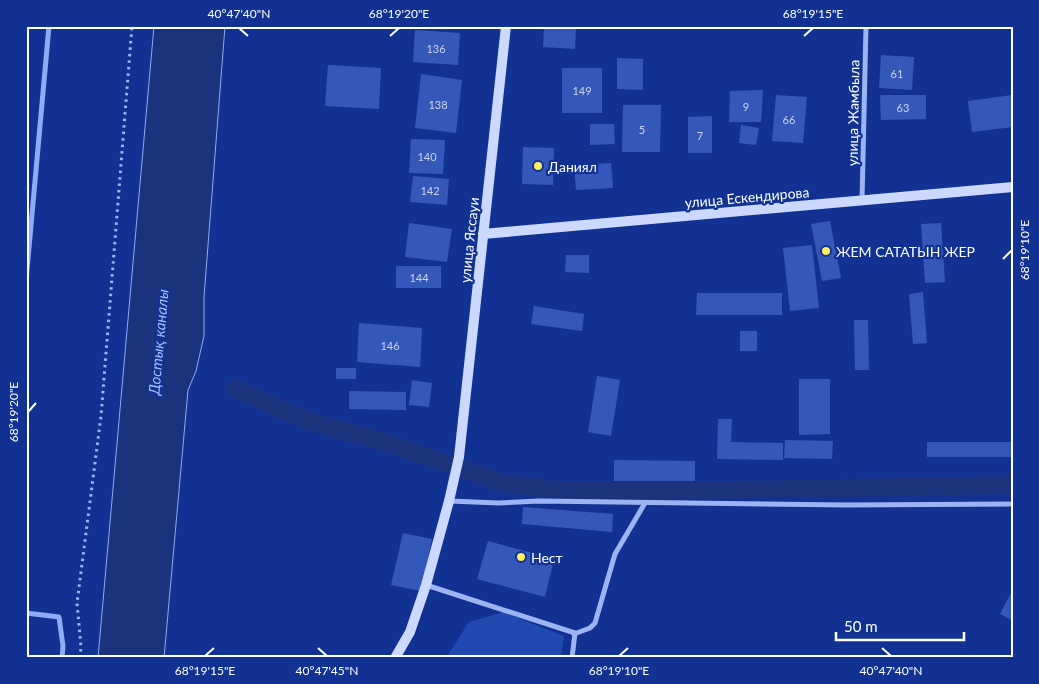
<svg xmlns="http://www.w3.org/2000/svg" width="1039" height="684" font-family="Lato,sans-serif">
<rect width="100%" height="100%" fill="#113292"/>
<!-- green -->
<polygon fill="#2249b1" points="503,612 564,636 561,658 446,658 469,622"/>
<!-- water -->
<polygon fill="#1a337c" stroke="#8eacf6" points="154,26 225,26 204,297 204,336 196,371 188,390 164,658 98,658"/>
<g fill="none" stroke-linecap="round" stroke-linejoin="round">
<!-- stream -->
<g stroke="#8eacf6" stroke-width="5">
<polyline points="26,281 49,26"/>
<polyline points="26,613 59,617 63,646 62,658"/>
</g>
<!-- canal -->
<polyline stroke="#1a337c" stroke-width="18" points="235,389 308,421 384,442 506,484 570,491 670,491 1013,485"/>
</g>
<!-- building -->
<g fill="#3458b9">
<polygon points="544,26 576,26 575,49 543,47"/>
<rect x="789" y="26" width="43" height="2"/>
<polygon points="415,30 460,33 458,65 413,62"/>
<polygon points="881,55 914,57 912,90 879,88"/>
<polygon points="617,58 643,59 643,90 617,89"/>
<polygon points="328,65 381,68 379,109 325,106"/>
<rect x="562" y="68" width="40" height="45"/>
<polygon points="421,74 462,80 456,133 415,128"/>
<polygon points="763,90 761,122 729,122 730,91"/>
<polygon points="776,95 807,97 803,143 772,141"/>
<polygon points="880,95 926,95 926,119 881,120"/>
<polygon points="1012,95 1013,127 972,132 968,101"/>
<polygon points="623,105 661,105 660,152 622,152"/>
<polygon points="712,116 712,153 688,153 688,117"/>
<polygon points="590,124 614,124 615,144 590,145"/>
<polygon points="741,125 759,128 756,145 739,143"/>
<polygon points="411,139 445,140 443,174 409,173"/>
<polygon points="523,147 554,148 553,185 522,184"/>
<polygon points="611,163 613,188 576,190 574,165"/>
<polygon points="413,176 449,179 447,205 410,202"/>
<polygon points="830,221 841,278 822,281 811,224"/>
<polygon points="409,223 452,229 447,262 405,257"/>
<polygon points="941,223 945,282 925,283 921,224"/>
<polygon points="812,245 819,308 790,311 783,248"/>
<polygon points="566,255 589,255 589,273 565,272"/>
<rect x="396" y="266" width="45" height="22"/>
<polygon points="923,292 927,343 913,344 909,294"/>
<polygon points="697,293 782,293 782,315 696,315"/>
<polygon points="534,306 584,314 582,331 531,324"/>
<polygon points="854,320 868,320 869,370 855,370"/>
<polygon points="359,323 422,328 420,367 357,362"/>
<rect x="740" y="331" width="17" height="20"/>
<rect x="336" y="368" width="20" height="11"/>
<polygon points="597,376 620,380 611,436 588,432"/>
<polygon points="799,379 830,379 830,434 799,435"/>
<polygon points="412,380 432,383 429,407 409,405"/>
<polygon points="349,391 406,392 406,410 349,409"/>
<polygon points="718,419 732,419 731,442 783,443 783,460 717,459"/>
<polygon points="785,440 833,441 832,459 784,458"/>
<rect x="927" y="442" width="86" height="15"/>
<polygon points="614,460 695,461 695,481 614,481"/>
<polygon points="523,507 613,514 612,532 522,524"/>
<polygon points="403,533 432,539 421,591 391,585"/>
<polygon points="488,541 554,559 545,597 477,579"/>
<polygon points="1013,589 1013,621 1000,614"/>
</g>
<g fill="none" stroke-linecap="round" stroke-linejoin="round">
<!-- path -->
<polyline stroke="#9db4f3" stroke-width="3" stroke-dasharray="2.5 4" stroke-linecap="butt" points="80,658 81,647 77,603 101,416 132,26"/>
<!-- street -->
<g stroke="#9db4f3" stroke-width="5">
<polyline points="862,201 866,26"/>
<polyline points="449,501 499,503 539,501 847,505 1013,504"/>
<polyline points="426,585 575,633 572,658"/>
<polyline points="574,634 590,628 595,623 615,554 645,503"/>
</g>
<!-- secondary -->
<g stroke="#ccd8fd" stroke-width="10">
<polyline points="483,234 1013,187"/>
<polyline points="395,658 410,632 426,585 449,501 459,457 506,26"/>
</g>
</g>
<!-- ticks -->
<path fill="none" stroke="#fff" stroke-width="2" d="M239,28L248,36M390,36L399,28M804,36L813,28M1003,259L1012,250M28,412L36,403M318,648L327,656M882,648L891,656M205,656L214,648M619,656L628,648"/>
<!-- markers -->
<g fill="#ffee5f" stroke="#113292" stroke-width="2">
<circle cx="538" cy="166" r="5"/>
<circle cx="826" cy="251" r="5"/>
<circle cx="521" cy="557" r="5"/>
</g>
<g text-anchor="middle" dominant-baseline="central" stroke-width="4.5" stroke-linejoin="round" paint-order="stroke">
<!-- number labels -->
<g font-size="11" fill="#ccd5ee">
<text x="436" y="48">136</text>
<text x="897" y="73">61</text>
<text x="582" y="90">149</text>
<text x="438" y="104">138</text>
<text x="746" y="106">9</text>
<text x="903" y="107">63</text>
<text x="789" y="119">66</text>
<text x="642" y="129">5</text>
<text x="700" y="135">7</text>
<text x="427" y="156">140</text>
<text x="430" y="190">142</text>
<text x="419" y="277">144</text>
<text x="390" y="345">146</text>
</g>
<!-- street labels -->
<g font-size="14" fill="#fff" stroke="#113292">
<text transform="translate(853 113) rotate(-89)">улица Жамбыла</text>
<text transform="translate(747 197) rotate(-5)">улица Ескендирова</text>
<text transform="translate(469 240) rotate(-84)">улица Яссауи</text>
</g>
<!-- poi labels -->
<g font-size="14" fill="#fff" stroke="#113292" text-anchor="start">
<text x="548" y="166">Даниял</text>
<text x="836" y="251">ЖЕМ САТАТЫН ЖЕР</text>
<text x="531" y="557">Нест</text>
</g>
<!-- water labels -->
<g font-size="15" font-style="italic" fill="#a9bffa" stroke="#113292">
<text transform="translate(158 342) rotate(-85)">Достық каналы</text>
</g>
</g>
<!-- border -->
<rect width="1039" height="684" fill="none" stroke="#113292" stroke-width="55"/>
<!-- scale -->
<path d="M836 632v8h128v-8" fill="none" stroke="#ffffff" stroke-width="2.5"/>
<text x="844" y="632" font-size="15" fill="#ffffff" stroke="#113292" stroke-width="4" paint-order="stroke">50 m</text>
<rect x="28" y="28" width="984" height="628" fill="none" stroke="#fff" stroke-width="2"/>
<g font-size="12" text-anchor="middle" fill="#fff">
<text x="239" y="18">40°47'40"N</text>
<text x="399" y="18">68°19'20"E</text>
<text x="813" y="18">68°19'15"E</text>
<text transform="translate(1025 250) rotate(-90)" y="4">68°19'10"E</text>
<text transform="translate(14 412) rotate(-90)" y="4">68°19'20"E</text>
<text x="205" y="675">68°19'15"E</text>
<text x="327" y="675">40°47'45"N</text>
<text x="619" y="675">68°19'10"E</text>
<text x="891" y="675">40°47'40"N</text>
</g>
</svg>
